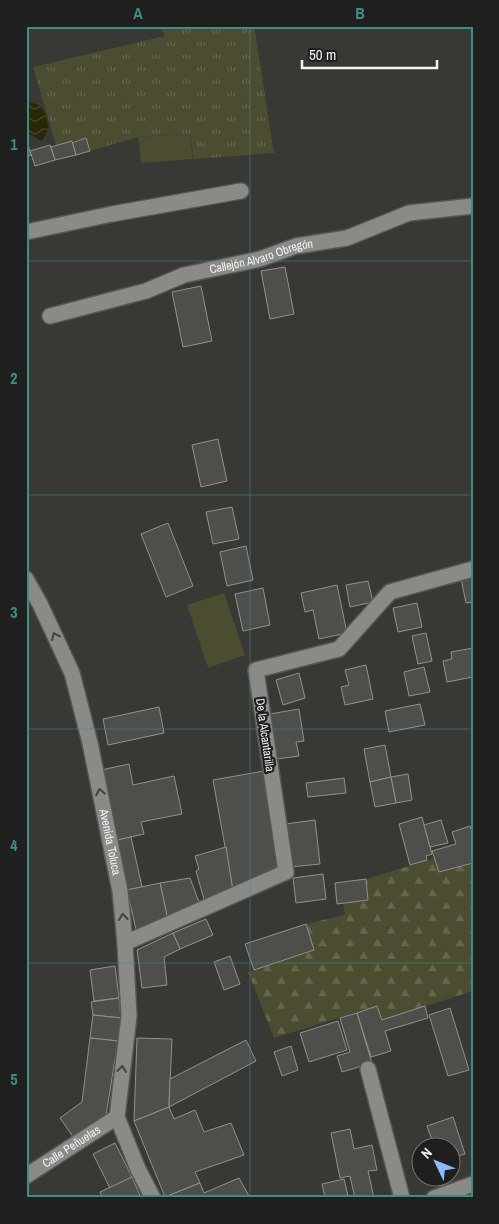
<svg xmlns="http://www.w3.org/2000/svg" width="499" height="1224" font-family="'Archivo Narrow',sans-serif">
<defs>
<pattern id="grass-tufts" width="24" height="20" patternUnits="userSpaceOnUse" patternTransform="scale(1.25)"><rect width="24" height="20" fill="#4c4c31"/><path d="M3 7l-1-3M5 7V3M7 7l1-3M15 17l-1-3M17 17v-4M19 17l1-3" fill="none" stroke="#66664f"/></pattern>
<pattern id="forest-firs" width="22" height="20" patternUnits="userSpaceOnUse" patternTransform="scale(1.25)"><rect width="22" height="20" fill="#4c4c31"/><path d="M5 1l3.5 6h-7zM16 11l3.5 6h-7z" fill="#66664f"/></pattern>
<pattern id="water-waves" width="16" height="10" patternUnits="userSpaceOnUse" patternTransform="scale(1.25)"><rect width="16" height="10" fill="#282706"/><path d="M0 5q4-4 8 0t8 0" fill="none" stroke="#48472b"/></pattern>
</defs>
<rect width="100%" height="100%" fill="#383835"/>
<!-- grass -->
<polygon fill="url(#grass-tufts)" points="159,26 254,26 274,153 194,159 190,134 138,137 90,151 86,138 56,145 33,67 165,36"/>
<!-- forest -->
<polygon fill="url(#forest-firs)" points="435,858 439,872 473,863 473,991 382,1020 377,1006 274,1038 248,972 314,950 306,924 345,915 343,903 368,900 366,879"/>
<!-- park -->
<g fill="#4c4c31">
<polygon points="190,134 193,159 141,163 138,137"/>
<polygon points="224,593 245,655 208,668 187,605"/>
</g>
<!-- water -->
<path fill="url(#water-waves)" d="M30,103C45,103 46,117 49,128L42,141L29,134L26,124V105Z"/>
<!-- building -->
<g fill="#4e4f4b" stroke="#91918d">
<polygon points="26,138 31,155 26,157"/>
<polygon points="86,138 90,151 76,155 72,143"/>
<polygon points="72,141 76,155 55,160 51,147"/>
<polygon points="50,145 55,160 35,166 30,151"/>
<polygon points="285,267 294,314 270,319 261,271"/>
<polygon points="201,286 212,341 183,347 172,292"/>
<polygon points="218,439 227,481 201,487 192,445"/>
<polygon points="232,507 239,539 213,544 206,512"/>
<polygon points="168,523 193,586 166,597 141,534"/>
<polygon points="246,546 253,580 227,586 220,552"/>
<polygon points="473,576 473,602 466,603 461,579"/>
<polygon points="368,581 373,602 350,607 346,585"/>
<polygon points="337,585 347,633 319,639 313,610 305,612 301,593"/>
<polygon points="263,588 270,625 243,631 235,594"/>
<polygon points="417,603 422,627 398,632 393,608"/>
<polygon points="426,633 432,661 418,664 412,636"/>
<polygon points="473,648 473,677 447,682 443,661 452,659 451,652"/>
<polygon points="366,665 373,699 345,705 341,687 349,685 345,670"/>
<polygon points="424,667 430,692 409,696 404,672"/>
<polygon points="299,673 305,698 283,705 276,680"/>
<polygon points="420,704 425,725 389,732 385,711"/>
<polygon points="159,707 164,733 108,745 103,719"/>
<polygon points="299,709 304,741 296,742 299,756 277,759 270,714"/>
<polygon points="385,745 391,777 370,782 364,749"/>
<polygon points="129,764 133,785 174,776 182,814 141,822 144,834 117,840 101,770"/>
<polygon points="264,771 280,873 233,891 213,780"/>
<polygon points="408,774 412,800 396,803 391,777"/>
<polygon points="391,777 396,803 375,807 370,782"/>
<polygon points="344,778 346,793 308,797 306,783"/>
<polygon points="422,817 432,854 426,856 427,860 410,865 399,824"/>
<polygon points="315,820 320,864 291,867 285,824"/>
<polygon points="441,820 448,843 430,847 424,825"/>
<polygon points="470,826 473,834 473,863 439,872 432,851 456,844 452,832"/>
<polygon points="131,837 142,887 127,890 117,840"/>
<polygon points="226,847 233,891 205,903 196,871 199,869 195,856"/>
<polygon points="323,874 326,899 296,903 293,878"/>
<polygon points="190,878 200,905 168,920 160,883"/>
<polygon points="366,879 368,900 337,904 335,883"/>
<polygon points="160,883 168,920 137,934 127,890"/>
<polygon points="206,919 213,935 180,949 173,933"/>
<polygon points="306,924 314,950 254,970 245,944"/>
<polygon points="173,933 180,949 164,957 167,985 142,988 137,950"/>
<polygon points="230,956 240,984 224,990 214,962"/>
<polygon points="115,966 119,998 94,1001 90,970"/>
<polygon points="119,998 121,1018 93,1015 91,1002"/>
<polygon points="377,1006 382,1020 425,1006 428,1018 385,1031 391,1051 371,1057 357,1013"/>
<polygon points="450,1008 469,1070 448,1076 429,1015"/>
<polygon points="357,1013 372,1063 342,1072 337,1056 350,1052 340,1018"/>
<polygon points="93,1015 121,1018 118,1041 90,1038"/>
<polygon points="338,1021 347,1050 309,1062 300,1033"/>
<polygon points="90,1038 118,1041 106,1115 74,1138 60,1118 82,1102"/>
<polygon points="137,1038 172,1039 169,1107 134,1121"/>
<polygon points="246,1040 256,1061 169,1107 170,1079"/>
<polygon points="291,1046 298,1070 282,1076 274,1052"/>
<polygon points="169,1107 174,1119 195,1110 204,1132 231,1123 244,1155 195,1172 200,1183 165,1197 134,1121"/>
<polygon points="453,1117 465,1154 452,1158 452,1146 434,1146 427,1126"/>
<polygon points="350,1129 354,1149 372,1145 377,1170 368,1171 374,1198 355,1198 350,1176 340,1178 331,1133"/>
<polygon points="115,1143 132,1177 110,1188 93,1154"/>
<polygon points="132,1177 141,1198 103,1198 100,1192"/>
<polygon points="239,1178 250,1198 165,1197 200,1183 204,1193"/>
<polygon points="344,1179 348,1196 325,1198 322,1184"/>
</g>
<g fill="none" stroke-linecap="round" stroke-linejoin="round">
<!-- minor casing -->
<g stroke="#565653" stroke-width="18">
<g id="minor">
<polyline points="26,232 112,214 241,191"/>
<path id="s1" d="M50,316L146,291L184,275L260,259L296,246L347,238L409,213L473,206"/>
<path id="s2" d="M26,579L40,604L72,673L90,743L120,891L125,943L129,1016L117,1117L138,1169L153,1198"/>
<polyline points="125,943 286,872 256,670 339,649 390,592 473,569"/>
<polyline points="368,1069 402,1198"/>
<path id="s3" d="M26,1176L117,1117"/>
<polyline points="434,1198 473,1184"/>
</g>
</g>
<!-- minor -->
<use href="#minor" stroke="#8a8b87" stroke-width="15"/>
</g>
<!-- one-way arrows -->
<defs><path id="oneway-chevron" d="M-2-3.5L2.5 0L-2 3.5" fill="none" stroke-width="1.6" stroke-linecap="round" stroke-linejoin="round" transform="scale(1.25)"/></defs>
<g stroke="#444543">
<use href="#oneway-chevron" transform="translate(55 636) rotate(-115)"/>
<use href="#oneway-chevron" transform="translate(100 792) rotate(-101)"/>
<use href="#oneway-chevron" transform="translate(123 917) rotate(-96)"/>
<use href="#oneway-chevron" transform="translate(122 1069) rotate(-83)"/>
</g>
<!-- grid -->
<path fill="none" stroke="#3c8f88" stroke-width="1" stroke-opacity="0.55" d="M250,26V1198M26,261H473M26,495H473M26,729H473M26,963H473"/>
<g text-anchor="middle" dominant-baseline="central" stroke-width="4.5" stroke-linejoin="round" paint-order="stroke">
<!-- street labels -->
<g font-size="12" fill="#f2f2f1" stroke="#1f1f1e">
<text stroke="none"><textPath href="#s1" startOffset="220">Callejón Alvaro Obregón</textPath></text>
<text transform="translate(265 735) rotate(82)">De la Alcantarilla</text>
<text stroke="none"><textPath href="#s2" startOffset="278">Avenida Toluca</textPath></text>
<text stroke="none"><textPath href="#s3" startOffset="54">Calle Peñuelas</textPath></text>
</g>
</g>
<!-- border -->
<rect width="499" height="1224" fill="none" stroke="#1f1f1e" stroke-width="55"/>
<!-- north arrow -->
<g transform="translate(436 1162) rotate(313)"><circle r="24" fill="#1f1f1e" stroke="#737372"/>
<path d="M0-4L9 19L0 12L-9 19Z" fill="#8cb9fc"/>
<text y="-8" font-size="14" font-weight="bold" text-anchor="middle" fill="#f2f2f1">N</text>
</g>
<!-- scale -->
<path d="M302 60v8h135v-8" fill="none" stroke="#f2f2f1" stroke-width="2.5"/>
<text x="309" y="60" font-size="15" fill="#f2f2f1" stroke="#1f1f1e" stroke-width="4" paint-order="stroke">50 m</text>
<rect x="28" y="28" width="444" height="1168" fill="none" stroke="#3c8f88" stroke-width="2"/>
<g font-size="16" text-anchor="middle" font-weight="bold" fill="#3c8f88">
<text x="138" y="19">A</text>
<text x="360" y="19">B</text>
<text x="14" y="150">1</text>
<text x="14" y="384">2</text>
<text x="14" y="618">3</text>
<text x="14" y="851">4</text>
<text x="14" y="1085">5</text>
</g>
</svg>
